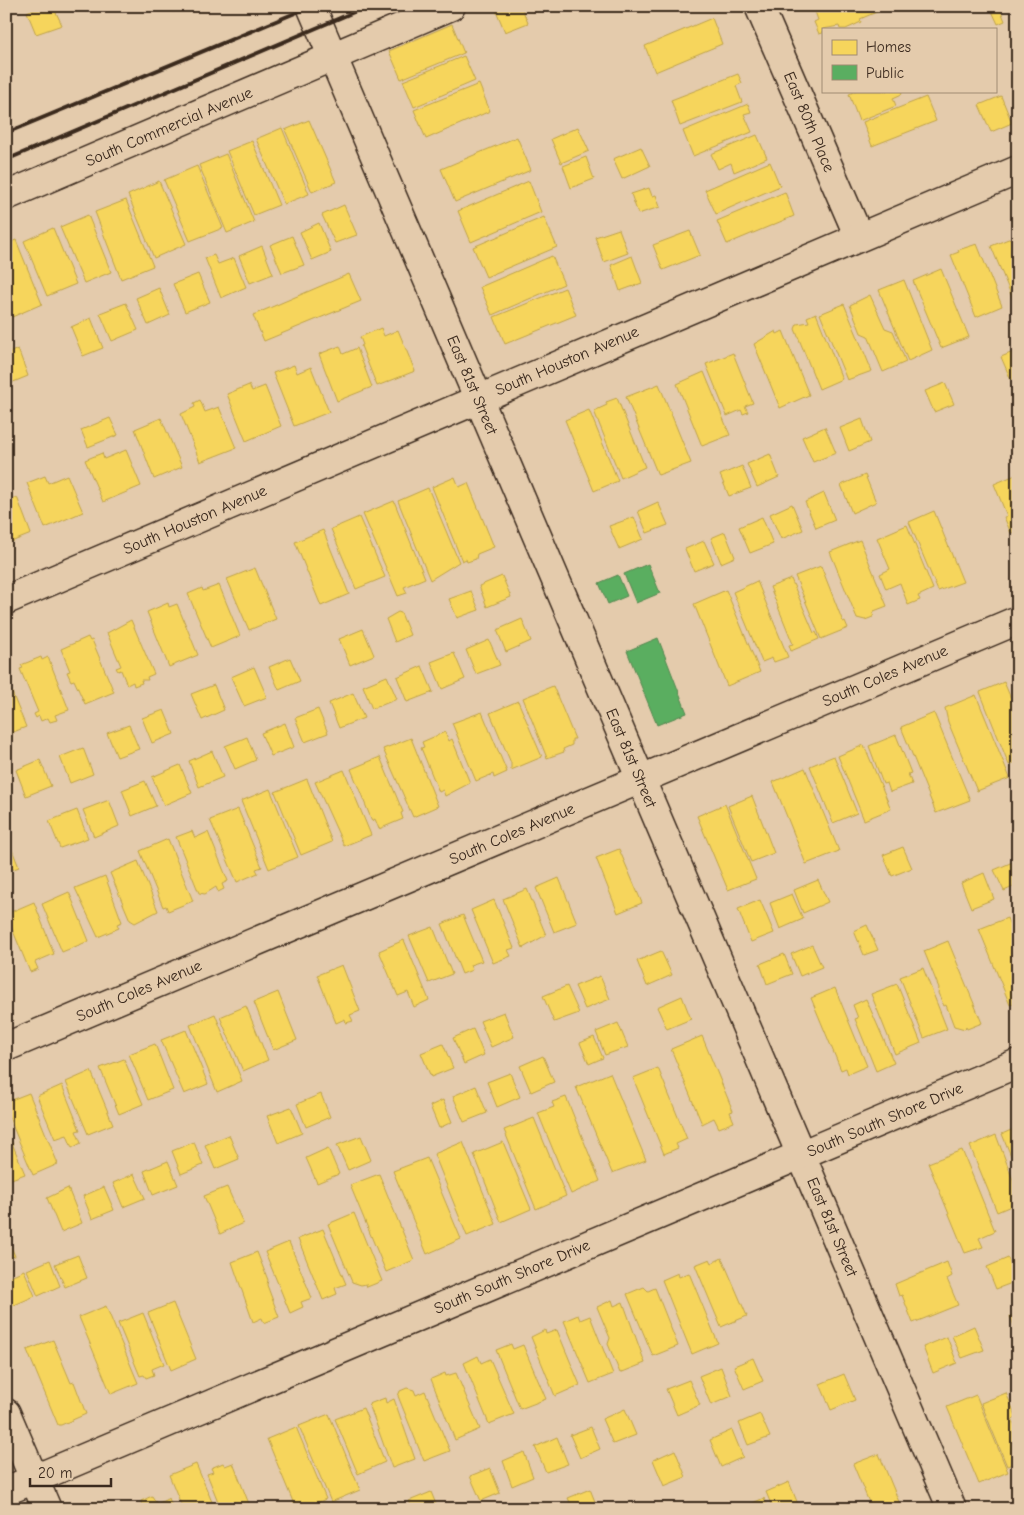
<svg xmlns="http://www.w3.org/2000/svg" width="1024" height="1515" font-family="'Comic Neue',sans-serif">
<rect width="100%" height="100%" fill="#e4cbac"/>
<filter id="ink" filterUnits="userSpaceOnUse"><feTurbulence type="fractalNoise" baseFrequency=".02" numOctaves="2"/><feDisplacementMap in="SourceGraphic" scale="10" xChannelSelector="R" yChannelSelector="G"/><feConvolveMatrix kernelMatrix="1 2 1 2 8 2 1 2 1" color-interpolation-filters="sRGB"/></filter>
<g filter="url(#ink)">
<!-- homes -->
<g fill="#f6d55c" stroke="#bea249">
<polygon points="40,6 53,6 62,25 36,34 27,12"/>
<polygon points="83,6 100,6 86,12"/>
<polygon points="171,6 188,6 173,12"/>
<polygon points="499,6 521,6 528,23 505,32 495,8"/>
<polygon points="813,6 885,6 886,8 860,19 861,22 846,29 840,29 839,26 823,29 823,33 819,34 814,22 818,20"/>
<polygon points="999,6 1005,21 998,24 991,9"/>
<polygon points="712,18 722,44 655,72 645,46"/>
<polygon points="452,24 464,53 401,79 389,51"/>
<polygon points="464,56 475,81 414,107 403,81"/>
<polygon points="738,74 742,83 736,86 742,102 680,126 671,100"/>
<polygon points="479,84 490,111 426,139 414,110"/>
<polygon points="856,91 901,91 902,94 893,98 896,106 859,121 849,94"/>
<polygon points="1001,96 1012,123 991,132 979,105"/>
<polygon points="926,97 936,121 872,146 863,122"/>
<polygon points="748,104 751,112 744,114 752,132 693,156 683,131"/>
<polygon points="309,120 336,182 312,192 285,130"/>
<polygon points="578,127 589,151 561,163 551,139"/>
<polygon points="282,128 309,194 284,204 256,139"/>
<polygon points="757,135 767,158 734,172 731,163 718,169 711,154"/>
<polygon points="517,137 531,170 455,202 441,169"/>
<polygon points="252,141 279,205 254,215 227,151"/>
<polygon points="641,147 650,166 622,179 613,159"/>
<polygon points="226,154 254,222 227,233 199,165"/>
<polygon points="586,157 594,179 571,188 563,166"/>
<polygon points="770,162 780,186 716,214 705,190"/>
<polygon points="197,166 223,228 190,241 164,180"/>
<polygon points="159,181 186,244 154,258 128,195"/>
<polygon points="529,181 541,212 471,242 458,211"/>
<polygon points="649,188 652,196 656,195 660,207 638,214 631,194"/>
<polygon points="785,192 794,216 727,244 717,221"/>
<polygon points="126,200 153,266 121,279 95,212"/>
<polygon points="344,205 357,235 335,243 322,215"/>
<polygon points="88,215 111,272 84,283 60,227"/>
<polygon points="544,217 557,247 486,277 473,247"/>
<polygon points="319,223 331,252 312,260 300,232"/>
<polygon points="53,228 76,284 47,296 24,241"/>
<polygon points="619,229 628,253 604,262 595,237"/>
<polygon points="690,231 700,255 663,270 653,245"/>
<polygon points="292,236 304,265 282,273 270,245"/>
<polygon points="1016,236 1018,300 1014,302 991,246"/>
<polygon points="16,240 42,304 12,317 6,304 6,244"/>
<polygon points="977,244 1002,306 976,317 951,255 959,252 958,250"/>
<polygon points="262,246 273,274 250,283 239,256"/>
<polygon points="214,255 218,264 234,258 246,287 221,298 205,258"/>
<polygon points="552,256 564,284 492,315 480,287"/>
<polygon points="632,256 642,283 620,291 611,265"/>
<polygon points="941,269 969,337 941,348 913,281"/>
<polygon points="198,274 210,302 185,312 173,284"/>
<polygon points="349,274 361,301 264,341 253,315"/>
<polygon points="904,280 932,350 908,361 879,290"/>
<polygon points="159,288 170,315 148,325 136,298"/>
<polygon points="565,288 576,315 505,344 494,317"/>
<polygon points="870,295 885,328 893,331 906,362 883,372 868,336 861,333 850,305"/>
<polygon points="126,303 138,330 112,341 100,313"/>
<polygon points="844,304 872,371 847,380 820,314"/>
<polygon points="816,313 842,379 819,389 795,329 797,324 809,322 807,317"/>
<polygon points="91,318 103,348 83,356 71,327"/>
<polygon points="381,328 384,336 398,330 415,371 377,386 361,346 363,345 360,337"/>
<polygon points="776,331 777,334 783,331 809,395 780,408 754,344"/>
<polygon points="340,346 343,354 357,348 372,387 337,401 319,354"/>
<polygon points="18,349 28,376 6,385 6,354"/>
<polygon points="1018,350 1018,377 1011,380 1001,357"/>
<polygon points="733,353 753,403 745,406 748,412 743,414 741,410 727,416 706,364"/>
<polygon points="294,365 297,373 311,367 329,412 294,426 273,373"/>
<polygon points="704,372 730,435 702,446 677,384"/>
<polygon points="945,383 954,404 934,412 925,391"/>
<polygon points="659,384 691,463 658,475 626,397"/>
<polygon points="249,385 252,391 265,386 281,426 246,441 227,394"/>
<polygon points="617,398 645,467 621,478 594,411 607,405 606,402"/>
<polygon points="200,400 205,412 219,407 236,448 200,462 181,414 195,407 194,403"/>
<polygon points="589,410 618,481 594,491 565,420"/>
<polygon points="110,418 118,435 88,447 81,430"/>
<polygon points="161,418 182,467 154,479 135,429"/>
<polygon points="862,419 870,442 849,451 840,428"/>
<polygon points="825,427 836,453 813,462 802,437"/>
<polygon points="126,450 141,486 103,502 85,460 102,453 104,459"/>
<polygon points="770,454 779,477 757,487 747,464"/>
<polygon points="742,466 751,488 729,496 720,475"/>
<polygon points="1018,474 1018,540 1014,532 1011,533 1004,517 1007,516 994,484"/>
<polygon points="67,475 83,512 45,528 27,483 45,476 48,483"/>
<polygon points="865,475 876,502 852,513 841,485"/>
<polygon points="455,477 459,487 468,483 494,547 477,554 476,559 467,562 466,559 462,561 432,487"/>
<polygon points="428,488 459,562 430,580 398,501"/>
<polygon points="824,493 835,520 816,528 805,502"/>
<polygon points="17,497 31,534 6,544 6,501"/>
<polygon points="394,501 425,578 404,587 407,593 398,596 363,514"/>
<polygon points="658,502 668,525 647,533 638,511"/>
<polygon points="792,504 803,530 781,539 770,514"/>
<polygon points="934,511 963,582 938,591 909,522"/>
<polygon points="359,517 385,577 356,589 331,529"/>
<polygon points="634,517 643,539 619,549 609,526"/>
<polygon points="762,517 773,544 750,553 739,527"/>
<polygon points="907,525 933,589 918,596 920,600 908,605 900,583 886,589 880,574 890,569 877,538"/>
<polygon points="323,530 349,594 321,606 295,542"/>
<polygon points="725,532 735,557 721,563 711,538"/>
<polygon points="860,540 887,606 874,611 873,617 865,620 857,618 830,552"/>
<polygon points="704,541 714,563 694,571 685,549"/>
<polygon points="821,566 843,622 845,621 848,628 821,639 795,576"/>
<polygon points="255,568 276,619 249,630 227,579"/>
<polygon points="502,576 511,597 487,607 479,586"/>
<polygon points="791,579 814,633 816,632 819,639 791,651 789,645 793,644 770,587"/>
<polygon points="757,581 788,657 774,662 772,658 762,662 733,592"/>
<polygon points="219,585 240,636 211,648 188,594 202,588 203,591"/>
<polygon points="726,590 760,672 727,686 694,604"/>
<polygon points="471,591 479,610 457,618 449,599"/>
<polygon points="168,603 169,607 177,604 198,655 169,667 147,612"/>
<polygon points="398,612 401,613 410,635 395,642 386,619"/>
<polygon points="522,619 531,641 506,652 497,630"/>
<polygon points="131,620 154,674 147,677 148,680 141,680 142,683 134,686 133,682 127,685 121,670 118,671 116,668 121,666 107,633"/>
<polygon points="363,629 374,655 350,665 339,639"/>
<polygon points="88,637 90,641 92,640 114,692 85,704 74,680 71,681 67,672 70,671 61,649"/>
<polygon points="489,640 500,665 476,674 466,650"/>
<polygon points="454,653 465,679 442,689 431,662"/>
<polygon points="41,657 42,660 48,657 69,710 55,715 57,720 50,722 48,718 41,721 39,716 36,718 34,714 38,712 20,669 23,668 21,665"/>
<polygon points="290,658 300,681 279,690 269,667"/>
<polygon points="422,666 433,692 407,702 397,677"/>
<polygon points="254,667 267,697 244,706 231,677"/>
<polygon points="387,676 397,699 372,709 363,686"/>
<polygon points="6,678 26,727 6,735"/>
<polygon points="1004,682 1018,715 1018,762 1009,765 980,692"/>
<polygon points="1018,682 1018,697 1013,684"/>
<polygon points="214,685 224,710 202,720 191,694"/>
<polygon points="553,686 575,739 572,739 572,745 563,749 564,752 547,758 523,698"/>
<polygon points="353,693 364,718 339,728 329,703"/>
<polygon points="976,695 1010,778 977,791 948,722 945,708"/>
<polygon points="518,701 542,757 511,770 511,763 490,713"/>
<polygon points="318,709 328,733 305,742 295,718"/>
<polygon points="164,710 174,734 152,743 142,718"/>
<polygon points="482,712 507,772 494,778 493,774 476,781 452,723"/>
<polygon points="934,713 970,800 936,813 901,727"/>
<polygon points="285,723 294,747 271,756 261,733"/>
<polygon points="129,725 139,749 117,757 107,733"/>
<polygon points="445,732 449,741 452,739 470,783 445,796 443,790 439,792 421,748 424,747 422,742"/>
<polygon points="896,735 911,773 908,774 912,784 890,792 887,783 883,784 869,746"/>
<polygon points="247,737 256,760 235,769 225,746"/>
<polygon points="411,738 438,806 413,817 383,749"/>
<polygon points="864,745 891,809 864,820 838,756"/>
<polygon points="83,748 93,774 70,783 60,757"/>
<polygon points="212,751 223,777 199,787 189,761"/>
<polygon points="834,756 857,813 833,823 810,766"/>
<polygon points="380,757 403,812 401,813 403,819 379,829 375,819 372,821 351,769"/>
<polygon points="40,760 51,786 26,796 16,770"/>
<polygon points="180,765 192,793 164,805 152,777"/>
<polygon points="805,768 839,851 806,864 773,782"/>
<polygon points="344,770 371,835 344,846 315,782"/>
<polygon points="307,779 332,842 301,855 275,792"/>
<polygon points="145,781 156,806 132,816 122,790"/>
<polygon points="270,789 298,857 269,869 241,801"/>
<polygon points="752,796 774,853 751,862 728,806"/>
<polygon points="109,800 119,826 94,837 83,810"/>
<polygon points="725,804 756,879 728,890 697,816"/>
<polygon points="238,809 262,867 256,869 258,873 237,882 210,820"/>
<polygon points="77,810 88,838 60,848 49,821"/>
<polygon points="192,831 195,838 208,832 228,881 222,884 224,889 218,892 216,887 205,894 199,893 176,837"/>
<polygon points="168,839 193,901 168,911 166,906 163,907 140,851"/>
<polygon points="8,840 19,867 6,872 6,841"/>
<polygon points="903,847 912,868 892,876 883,855"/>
<polygon points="619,849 642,903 618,913 596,858"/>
<polygon points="138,861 158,911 135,923 130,920 110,873"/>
<polygon points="1015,861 1018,868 1018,885 1004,891 994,870"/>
<polygon points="984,873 994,899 971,908 961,883"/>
<polygon points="105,876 122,922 117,924 119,928 98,937 75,888"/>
<polygon points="559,878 577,923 554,932 536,888"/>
<polygon points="818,880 828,902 803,913 794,890"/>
<polygon points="527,889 546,935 523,948 503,899"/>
<polygon points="69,892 89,941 62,952 42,904"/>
<polygon points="792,894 803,919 780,929 770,903"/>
<polygon points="494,900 514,948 508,950 511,956 493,963 471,910"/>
<polygon points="760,900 774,933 751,942 738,909"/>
<polygon points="34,902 54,954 35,962 38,969 30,972 6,914"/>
<polygon points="463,915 482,961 470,965 472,970 462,974 442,924"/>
<polygon points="1007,918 1018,944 1018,1002 1010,1005 979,929"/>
<polygon points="867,925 878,950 864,955 854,931"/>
<polygon points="433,927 452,974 429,983 409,936"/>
<polygon points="404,940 429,1000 414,1007 408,992 398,996 379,951"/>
<polygon points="948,941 982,1023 967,1029 966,1026 965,1029 954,1026 946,1005 944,1006 938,993 939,988 924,951"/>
<polygon points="812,945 822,967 800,976 791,954"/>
<polygon points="661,951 672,975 647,986 637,961"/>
<polygon points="784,954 792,974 767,984 760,964"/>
<polygon points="342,965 360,1011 350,1015 353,1021 346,1023 345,1019 336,1023 317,975"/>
<polygon points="923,968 947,1029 924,1038 900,977"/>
<polygon points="600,976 610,999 585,1009 575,986"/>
<polygon points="897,984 921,1043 895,1054 871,994"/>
<polygon points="567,986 579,1013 554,1022 543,996"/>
<polygon points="835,988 867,1066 848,1074 846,1068 841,1070 811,998"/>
<polygon points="278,992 297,1040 273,1050 254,1002"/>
<polygon points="682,996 691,1019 667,1029 657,1007"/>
<polygon points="866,999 894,1063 876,1071 855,1019 858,1018 853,1005"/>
<polygon points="246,1006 268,1060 243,1071 220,1017"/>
<polygon points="504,1012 514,1037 491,1047 480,1021"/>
<polygon points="215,1014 242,1081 217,1092 190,1025"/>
<polygon points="618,1023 628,1047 605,1055 596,1032"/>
<polygon points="473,1029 484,1055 464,1064 453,1038"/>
<polygon points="186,1030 208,1084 184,1094 161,1040"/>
<polygon points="702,1036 733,1111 730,1112 734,1122 719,1128 714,1118 702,1124 671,1049"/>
<polygon points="594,1037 603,1058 589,1064 580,1043"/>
<polygon points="155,1044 173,1090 148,1100 129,1054"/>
<polygon points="443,1044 453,1068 431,1077 421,1053"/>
<polygon points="543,1056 554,1082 531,1092 520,1066"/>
<polygon points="124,1059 143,1104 119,1114 100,1068"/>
<polygon points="658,1068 687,1139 676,1144 678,1148 664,1154 633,1078"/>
<polygon points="91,1071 113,1124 88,1134 66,1082"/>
<polygon points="510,1073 520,1097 497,1107 487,1082"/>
<polygon points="610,1073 646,1160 612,1173 576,1087"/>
<polygon points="62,1085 80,1130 76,1131 81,1143 72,1148 67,1135 55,1139 37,1096"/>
<polygon points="476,1086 487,1113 464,1122 453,1096"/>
<polygon points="29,1093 58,1164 33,1175 6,1110 6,1102"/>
<polygon points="321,1094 330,1117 306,1127 297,1104"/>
<polygon points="566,1097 600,1181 571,1194 538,1113 554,1107 552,1102"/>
<polygon points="443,1100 452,1122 439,1128 430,1106"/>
<polygon points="291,1107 302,1133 278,1143 267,1116"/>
<polygon points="534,1118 566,1196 536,1209 504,1130"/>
<polygon points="1018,1127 1018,1173 1002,1134"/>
<polygon points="6,1129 25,1174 6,1181"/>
<polygon points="229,1135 239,1159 215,1169 205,1145"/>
<polygon points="996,1135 1018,1193 1018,1203 997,1212 970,1146"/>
<polygon points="361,1136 371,1160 348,1170 337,1145"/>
<polygon points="194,1142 203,1165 181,1174 172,1151"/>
<polygon points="463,1142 496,1224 467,1236 434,1154"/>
<polygon points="503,1142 531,1209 501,1222 474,1154"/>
<polygon points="328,1148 339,1174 317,1183 306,1158"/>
<polygon points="962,1150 995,1231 979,1238 983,1247 965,1253 928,1163"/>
<polygon points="427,1158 461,1239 427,1254 393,1171"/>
<polygon points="168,1161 178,1185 153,1195 144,1171"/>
<polygon points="134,1174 145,1198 123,1207 113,1183"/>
<polygon points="379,1174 414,1260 386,1272 350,1185"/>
<polygon points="104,1187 114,1210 92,1219 83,1196"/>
<polygon points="227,1187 243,1223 220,1234 204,1196"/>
<polygon points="68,1188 82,1223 61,1232 47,1198"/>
<polygon points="354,1213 382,1281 367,1287 366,1284 361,1285 352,1282 328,1224"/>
<polygon points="323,1229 346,1284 335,1288 337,1294 323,1300 298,1239"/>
<polygon points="6,1235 15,1256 6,1259"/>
<polygon points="289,1242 312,1298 301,1302 303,1307 290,1313 265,1252"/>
<polygon points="257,1252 268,1280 267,1285 279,1317 264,1323 262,1318 253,1322 232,1262"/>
<polygon points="78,1255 87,1278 65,1287 55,1264"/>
<polygon points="722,1258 747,1316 721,1327 695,1265 710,1259 712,1263"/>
<polygon points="1008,1258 1017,1281 996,1289 987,1267"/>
<polygon points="50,1260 60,1286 38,1296 27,1270"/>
<polygon points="947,1262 952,1276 947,1279 958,1305 913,1323 902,1295 899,1296 895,1284"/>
<polygon points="24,1270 35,1296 12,1306 6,1291 6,1278"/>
<polygon points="678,1273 679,1277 689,1273 718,1343 692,1354 662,1280"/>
<polygon points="644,1287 648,1291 655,1288 678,1346 653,1356 627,1294"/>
<polygon points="612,1300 614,1306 623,1302 645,1363 620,1373 608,1344 610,1338 597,1307"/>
<polygon points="173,1303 196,1359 171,1370 148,1313"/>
<polygon points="106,1306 138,1383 111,1394 79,1317"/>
<polygon points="143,1313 164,1364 152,1369 154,1375 146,1378 144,1375 140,1376 118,1323"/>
<polygon points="1018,1313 1018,1336 1010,1316"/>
<polygon points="578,1315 580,1320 590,1316 613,1374 590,1383 564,1321"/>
<polygon points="974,1326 984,1350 962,1358 952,1336"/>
<polygon points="545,1330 546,1334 557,1330 580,1385 555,1396 531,1337"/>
<polygon points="947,1337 957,1363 933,1373 923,1347"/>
<polygon points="53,1340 71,1383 74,1382 86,1414 61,1425 58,1425 27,1350"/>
<polygon points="511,1344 513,1349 523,1345 546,1399 520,1409 496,1350"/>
<polygon points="478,1356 481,1363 490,1359 514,1414 489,1424 464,1363"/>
<polygon points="753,1358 763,1381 744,1389 734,1366"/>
<polygon points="721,1367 732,1396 711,1405 699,1376"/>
<polygon points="445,1373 446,1376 456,1373 480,1429 455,1440 431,1379"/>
<polygon points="844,1374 855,1400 831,1410 820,1384"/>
<polygon points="689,1380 700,1405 677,1415 666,1389"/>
<polygon points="407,1388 414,1390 416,1395 425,1391 450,1451 424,1461 398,1396 400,1391"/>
<polygon points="1006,1393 1017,1418 1012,1420 1018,1431 1018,1462 1007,1466 981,1403"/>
<polygon points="976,1395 1008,1472 979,1484 947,1407"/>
<polygon points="385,1398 386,1403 394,1399 415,1459 392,1468 369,1404"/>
<polygon points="363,1408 385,1462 358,1474 335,1419"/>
<polygon points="625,1409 636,1435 613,1444 602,1419"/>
<polygon points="329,1414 360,1490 331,1502 299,1426"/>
<polygon points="760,1414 770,1437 748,1445 739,1423"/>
<polygon points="296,1427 326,1499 302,1509 296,1509 267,1439"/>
<polygon points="591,1427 600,1449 580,1458 570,1435"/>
<polygon points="732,1430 743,1457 721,1467 710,1440"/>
<polygon points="557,1437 568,1464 546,1472 535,1447"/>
<polygon points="675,1450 686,1477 664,1486 653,1460"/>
<polygon points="524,1452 533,1477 512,1486 503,1461"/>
<polygon points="879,1454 902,1509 869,1507 871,1507 853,1464"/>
<polygon points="223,1463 225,1466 233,1463 251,1509 221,1509 207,1474 213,1472 211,1468"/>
<polygon points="196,1464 215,1509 183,1509 169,1475"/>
<polygon points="490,1468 500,1493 481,1501 470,1476"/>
<polygon points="789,1482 800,1509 773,1509 766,1492"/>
<polygon points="590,1489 598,1509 573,1509 568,1498"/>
<polygon points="431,1492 438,1509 413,1509 409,1501"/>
<polygon points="152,1496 157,1504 169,1498 173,1509 142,1509 141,1501"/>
<polygon points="764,1498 768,1509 739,1509"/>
<polygon points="404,1503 406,1509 389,1509"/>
</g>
<!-- public -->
<g fill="#5aae61" stroke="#51864d">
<polygon points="648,564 660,593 636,603 624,574"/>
<polygon points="618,575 627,596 608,604 599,583"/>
<polygon points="658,638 687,713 657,725 627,651"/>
</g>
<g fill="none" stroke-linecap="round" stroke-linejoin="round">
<!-- minor casing -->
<g stroke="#3b2a1e" stroke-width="31">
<g id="minor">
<polyline points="311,6 952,1509"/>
<polyline points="759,6 859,237"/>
<polyline points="6,196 451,6"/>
<polyline points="6,600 1018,170"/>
<polyline points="6,1047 1018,620"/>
<polyline points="6,1413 47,1509"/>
</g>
</g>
<!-- tertiary casing -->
<g stroke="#3b2a1e" stroke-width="31">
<polyline id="tertiary" points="6,1491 1018,1063"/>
</g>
<!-- minor -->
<use href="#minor" stroke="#e4cbac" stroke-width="28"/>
<!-- tertiary -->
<use href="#tertiary" stroke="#e4cbac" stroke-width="28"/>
<!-- rail -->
<g stroke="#3b2a1e" stroke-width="4">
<polyline points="6,133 312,6"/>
<polyline points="6,160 368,6"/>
</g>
</g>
</g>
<g text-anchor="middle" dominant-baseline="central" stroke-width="5" stroke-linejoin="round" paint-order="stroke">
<!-- street labels -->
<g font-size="16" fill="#3b2a1e" stroke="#e4cbac">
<text transform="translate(809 122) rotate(67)">East 80th Place</text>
<text transform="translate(169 127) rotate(-23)">South Commercial Avenue</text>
<text transform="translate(567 361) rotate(-23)">South Houston Avenue</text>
<text transform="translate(472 385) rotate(67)">East 81st Street</text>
<text transform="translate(195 520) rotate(-23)">South Houston Avenue</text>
<text transform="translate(885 676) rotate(-23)">South Coles Avenue</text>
<text transform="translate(631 758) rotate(67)">East 81st Street</text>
<text transform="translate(512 834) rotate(-23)">South Coles Avenue</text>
<text transform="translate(139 991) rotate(-23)">South Coles Avenue</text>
<text transform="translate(885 1120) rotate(-23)">South South Shore Drive</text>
<text transform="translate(832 1227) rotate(67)">East 81st Street</text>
<text transform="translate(512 1277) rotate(-23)">South South Shore Drive</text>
</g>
</g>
<!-- margin -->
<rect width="1024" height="1515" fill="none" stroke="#e4cbac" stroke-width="25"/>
<rect x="12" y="12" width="999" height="1490" fill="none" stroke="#3b2a1e" stroke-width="2" filter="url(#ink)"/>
<!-- legend -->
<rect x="822" y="28" width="175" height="65" fill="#e4cbac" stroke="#a08b73"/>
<rect x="832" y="40" width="25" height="15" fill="#f6d55c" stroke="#a08b73"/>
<text x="866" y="52" font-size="15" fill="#3b2a1e">Homes</text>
<rect x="832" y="65" width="25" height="15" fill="#5aae61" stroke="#a08b73"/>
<text x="866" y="78" font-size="15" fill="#3b2a1e">Public</text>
<!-- scale -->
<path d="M30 1478v8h81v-8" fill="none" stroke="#3b2a1e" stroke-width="2.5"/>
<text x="38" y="1478" font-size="15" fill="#3b2a1e" stroke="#e4cbac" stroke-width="4" paint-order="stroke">20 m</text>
</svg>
